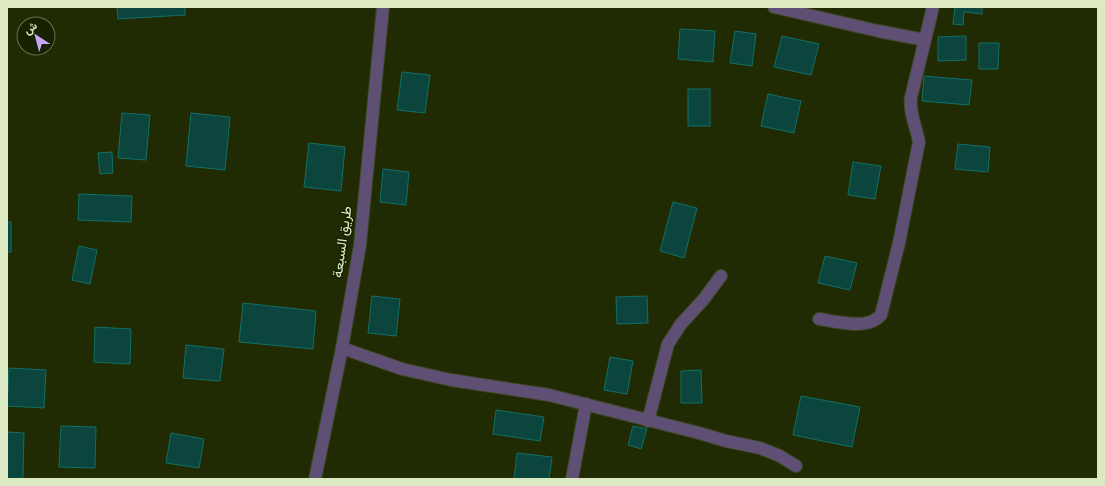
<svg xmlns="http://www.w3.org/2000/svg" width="1105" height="486" font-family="Overpass,Vazirmatn,sans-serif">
<rect width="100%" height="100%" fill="#212b03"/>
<!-- building -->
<g fill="#0c443e" stroke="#117065">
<polygon points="117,7 185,7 185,15 118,19"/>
<polygon points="955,7 982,7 982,14 964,12 963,25 953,24"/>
<polygon points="680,29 715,31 713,62 678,59"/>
<polygon points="735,31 756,34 752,66 730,63"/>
<polygon points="782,36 819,44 811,75 774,67"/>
<polygon points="966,36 966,60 938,61 938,37"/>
<polygon points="979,43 999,43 998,69 979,69"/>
<polygon points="402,72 430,75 425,113 397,110"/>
<polygon points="924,76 972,80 969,105 922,101"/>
<rect x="688" y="89" width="22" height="37"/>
<polygon points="768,94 801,101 794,133 761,126"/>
<polygon points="122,113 150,115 146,160 118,158"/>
<polygon points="191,113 230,117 225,170 186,166"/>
<polygon points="309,143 345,147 341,191 304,187"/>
<polygon points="958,144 990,147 988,172 955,169"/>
<polygon points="112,152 113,173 100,174 98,153"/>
<polygon points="853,162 881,166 875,199 848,195"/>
<polygon points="383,169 409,172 406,205 380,202"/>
<polygon points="79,194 132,196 131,222 78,220"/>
<polygon points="673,202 697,208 684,258 660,251"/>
<rect x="7" y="222" width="4" height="30"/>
<polygon points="79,246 97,250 90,284 72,280"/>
<polygon points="825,256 857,263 850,290 818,283"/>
<polygon points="372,296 400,299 396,336 368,333"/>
<polygon points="647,296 648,323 617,324 616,297"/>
<polygon points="243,303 316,311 313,349 239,342"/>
<polygon points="95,327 131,329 130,364 94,362"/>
<polygon points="186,345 224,349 220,381 183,378"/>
<polygon points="610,357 633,361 627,394 604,390"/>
<polygon points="9,368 46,370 44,408 7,406"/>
<polygon points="701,370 702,403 681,403 681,371"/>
<polygon points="801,396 860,407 852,447 793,435"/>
<polygon points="496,410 544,417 540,441 493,434"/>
<polygon points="61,426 96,427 95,468 59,467"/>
<polygon points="633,426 647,429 641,449 628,445"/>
<polygon points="7,432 24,433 23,479 7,479"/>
<polygon points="171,433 204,439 199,468 166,463"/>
<polygon points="517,453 552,457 549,479 514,479"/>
</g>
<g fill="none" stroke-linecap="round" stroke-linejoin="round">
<!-- minor casing -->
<g stroke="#3b461e" stroke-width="14">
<g id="minor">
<polyline points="774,7 878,31 925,40"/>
<path d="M819,319C833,321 857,327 870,322C874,321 878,318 881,315L899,243L919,142C916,126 909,113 911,97L933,7"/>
<polyline points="342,348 402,369 451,380 549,395 699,433 726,441 760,448 780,456 796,466"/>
<polyline points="648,421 668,344 681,324 703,300 721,276"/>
<polyline points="315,479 342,348 360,245 383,7"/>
<polyline points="572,479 586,404"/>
</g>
</g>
<!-- minor -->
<use href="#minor" stroke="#5f4f75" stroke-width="12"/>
</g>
<g text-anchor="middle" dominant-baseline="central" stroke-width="3" stroke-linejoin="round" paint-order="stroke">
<!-- street labels -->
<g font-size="14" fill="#dce9c3" stroke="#182100">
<text transform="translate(343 242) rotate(-82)">طريق السبعة</text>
</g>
</g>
<!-- border -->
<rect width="1105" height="486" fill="none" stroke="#dce9c3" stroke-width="16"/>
<!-- north arrow -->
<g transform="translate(36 36) rotate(324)"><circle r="19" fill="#182100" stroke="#66714e"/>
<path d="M0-3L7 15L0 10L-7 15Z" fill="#c5a6f0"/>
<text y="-6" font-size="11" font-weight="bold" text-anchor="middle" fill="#dce9c3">ش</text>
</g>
</svg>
